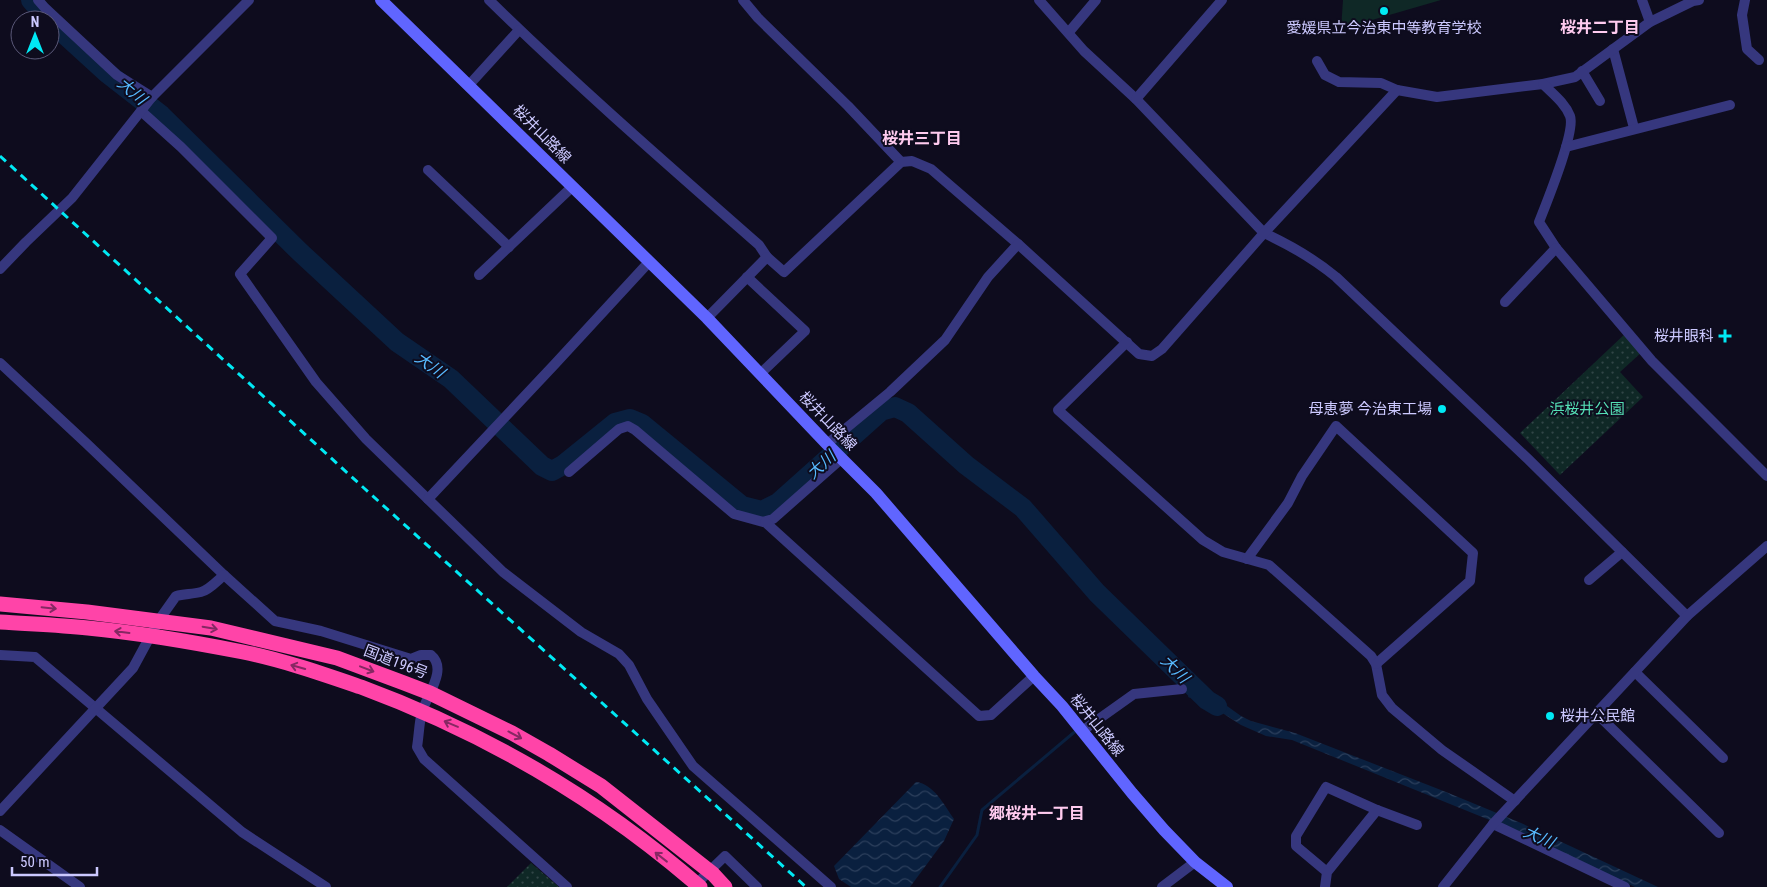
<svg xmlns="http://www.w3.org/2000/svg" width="1767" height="887" font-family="'Roboto Condensed','Noto Sans JP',sans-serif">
<defs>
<pattern id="park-dots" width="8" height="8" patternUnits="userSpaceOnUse" patternTransform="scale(1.25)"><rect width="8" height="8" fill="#0f2826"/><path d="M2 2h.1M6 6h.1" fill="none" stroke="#314647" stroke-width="1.8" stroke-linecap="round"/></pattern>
<pattern id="water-waves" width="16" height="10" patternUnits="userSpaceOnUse" patternTransform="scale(1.25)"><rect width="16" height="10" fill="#0a203f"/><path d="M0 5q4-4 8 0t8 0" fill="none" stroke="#2c3f5c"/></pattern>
</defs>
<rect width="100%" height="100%" fill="#0e0c1e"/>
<!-- park -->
<g fill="url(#park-dots)">
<polygon points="1627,332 1644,350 1620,372 1643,397 1560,475 1520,433"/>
<polygon points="531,863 559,887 507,887"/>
</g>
<!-- pitch -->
<polygon fill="#0f2826" points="1343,0 1441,0 1341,29"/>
<!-- water -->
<g fill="url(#water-waves)">
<polygon points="1199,686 1241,716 1251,721 1295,733 1446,792 1521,823 1658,887 1635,887 1492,821 1292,740 1266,736 1241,725 1210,705 1188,697 1191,690"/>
<path d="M916,782C934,784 944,805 954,819L944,841L910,887H851L839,879L834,866Z"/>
</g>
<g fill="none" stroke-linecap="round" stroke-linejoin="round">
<!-- stream -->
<polyline stroke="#0a203f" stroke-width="3" points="940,887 977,835 982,810 1078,729"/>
<!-- river -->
<g stroke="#0a203f" stroke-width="20">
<polyline points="31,0 49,20"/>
<polyline points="50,21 107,73 161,115 301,253 397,342 451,379 542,466 552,471 563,465 615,423 630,419 642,424 742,506 762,511 778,503 881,411 895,407 908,413 966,465 1023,508 1097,593 1207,700 1217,706"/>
</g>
<!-- street -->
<g stroke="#36377e" stroke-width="10">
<polyline points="38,0 45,8 117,75 152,97"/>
<path d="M489,0C576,85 668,165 759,245L767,257"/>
<polyline points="743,0 758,18 848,106 901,162"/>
<path d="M1039,0L1084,51L1136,99L1264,233C1292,246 1313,258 1336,277L1528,459L1687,616"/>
<polyline points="1642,0 1650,22"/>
<polyline points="1745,0 1742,15 1747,49 1759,60"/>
<polyline points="1069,32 1096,0"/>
<polyline points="1613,49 1634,128"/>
<polyline points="1317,61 1325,75 1339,82 1381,83 1397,90 1437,97 1543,84 1575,77 1650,22 1693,1 1699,0"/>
<polyline points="1582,71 1600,101"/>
<path d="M1543,84C1553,94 1565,103 1570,116C1576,131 1546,204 1539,222L1556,248L1652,361L1767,476"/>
<polyline points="469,85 519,30"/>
<polyline points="1136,99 1222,0"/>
<polyline points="141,111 181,147 272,238 240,274 316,382 366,439 503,572 581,632 619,654 629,665 647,699 693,766 831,887"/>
<polyline points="1566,147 1730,105"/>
<polyline points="428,170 509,247"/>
<polyline points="0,269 26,242 72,198 152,97 249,0"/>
<polyline points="479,275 572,187"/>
<polyline points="747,277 805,331 760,374"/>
<polyline points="1505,302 1556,248"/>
<polyline points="707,318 767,257 784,272 901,162 912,161 931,169 1018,244 1139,354 1152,356 1162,349 1264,233 1397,90"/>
<polyline points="1127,342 1058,410 1203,540 1223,552 1269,565 1371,656 1376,664 1382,695 1392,708 1442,750 1515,801"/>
<path d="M0,363L86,443L224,575L275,621L321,631L411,659L421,655H431C448,669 427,695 422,712C419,723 419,735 417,747L424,759L567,887"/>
<polyline points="827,444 890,392 945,340 988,277 1018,244"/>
<polyline points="569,472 619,429 628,426 635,430 734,514 763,522 773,519 841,459"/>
<polyline points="428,499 554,365 649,262"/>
<polyline points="765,522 979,716 991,715 1034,676"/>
<polyline points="1247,559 1288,503 1302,476 1336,426 1473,553 1470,581 1376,664"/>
<polyline points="1589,580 1622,552"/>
<polyline points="0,655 35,657 242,832 326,887"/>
<polyline points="1635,672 1723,758"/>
<polyline points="1597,714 1719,833"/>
<polyline points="1082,731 1134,694 1182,689"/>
<polyline points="1377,810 1417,825"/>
<path d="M0,811L133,668L159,620L176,596C184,594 193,594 201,592C209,590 217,581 224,575"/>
<polyline points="1493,824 1625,887"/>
<polyline points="0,830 80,887"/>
<polyline points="693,887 725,856 757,887"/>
<polyline points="1162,887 1195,862"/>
<polyline points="1325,887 1327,872 1377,810 1326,787 1296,836 1296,846 1327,872"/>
<polyline points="1443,887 1493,824 1687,616 1767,546"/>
</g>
<!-- secondary -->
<polyline stroke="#6065ff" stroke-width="12" points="381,0 707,318 827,444 876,493 1034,676 1062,706 1132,793 1164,830 1195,862 1227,887"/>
<!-- highway -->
<g stroke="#ff44a8" stroke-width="15">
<polyline points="0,604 87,612 211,628 337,658 404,683 430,693 512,733 549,754 601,786 713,874 725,887"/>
<path d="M0,622C29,624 59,625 88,628C140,633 192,642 243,652C283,660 323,674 361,687C485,733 600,800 700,887"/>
</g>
<!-- rail -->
<polyline stroke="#00e9f4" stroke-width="3" stroke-dasharray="8 6" stroke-linecap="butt" points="0,156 365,489 806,887"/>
</g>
<!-- one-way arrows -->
<defs><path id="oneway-shaft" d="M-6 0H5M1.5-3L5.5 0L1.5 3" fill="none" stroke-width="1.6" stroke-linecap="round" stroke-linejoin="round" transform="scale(1.25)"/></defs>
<g stroke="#862863">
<use href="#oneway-shaft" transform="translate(49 608) rotate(6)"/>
<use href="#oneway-shaft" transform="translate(210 628) rotate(10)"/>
<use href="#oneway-shaft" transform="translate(122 632) rotate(-173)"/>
<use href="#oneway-shaft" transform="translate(298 667) rotate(-164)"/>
<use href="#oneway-shaft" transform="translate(367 669) rotate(21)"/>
<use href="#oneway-shaft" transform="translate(451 724) rotate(-157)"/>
<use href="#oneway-shaft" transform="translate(515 735) rotate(28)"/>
<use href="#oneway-shaft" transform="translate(661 857) rotate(-142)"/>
</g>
<!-- markers -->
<g fill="#00e9f4" stroke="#0e0c1e" stroke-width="2">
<circle cx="1384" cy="11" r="5"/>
<path d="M1722.5 328.5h5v5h5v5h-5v5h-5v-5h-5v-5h5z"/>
<circle cx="1442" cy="409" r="5"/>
<circle cx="1550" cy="716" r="5"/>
</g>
<g text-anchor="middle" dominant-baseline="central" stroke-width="4" stroke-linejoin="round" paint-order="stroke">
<!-- poi labels -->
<g font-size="15" fill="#ccc9ff" stroke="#0e0c1e" text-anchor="end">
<text x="1384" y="28" text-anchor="middle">愛媛県立今治東中等教育学校</text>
<text x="1714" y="336">桜井眼科</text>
<text x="1432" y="409">母恵夢 今治東工場</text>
<text x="1560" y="716" text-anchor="start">桜井公民館</text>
</g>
<!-- street labels -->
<g font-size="15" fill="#ccc9ff" stroke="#0e0c1e">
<text transform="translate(542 134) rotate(45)">桜井山路線</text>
<text transform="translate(828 421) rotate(46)">桜井山路線</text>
<text transform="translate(396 662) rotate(21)">国道196号</text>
<text transform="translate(1097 725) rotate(51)">桜井山路線</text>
</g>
<!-- park labels -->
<g font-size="15" fill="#55dfb5" stroke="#0e0c1e">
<text x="1587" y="409">浜桜井公園</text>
</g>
<!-- neighbourhood labels -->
<g font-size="16" font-weight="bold" fill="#ffcbef" stroke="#0e0c1e">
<text x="1600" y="27">桜井二丁目</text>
<text x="922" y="138">桜井三丁目</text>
<text x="1037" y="813">郷桜井一丁目</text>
</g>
<!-- water labels -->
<g font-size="16" font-style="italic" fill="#57baff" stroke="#0e0c1e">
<text transform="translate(132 91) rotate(40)">大川</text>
<text transform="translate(430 365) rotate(35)">大川</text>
<text transform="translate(821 465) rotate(-42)">大川</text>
<text transform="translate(1175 669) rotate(44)">大川</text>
<text transform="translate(1539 837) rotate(24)">大川</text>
</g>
</g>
<!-- north arrow -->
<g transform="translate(35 35)"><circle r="24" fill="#0e0c1e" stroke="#5a5878"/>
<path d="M0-4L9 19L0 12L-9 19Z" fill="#00e9f4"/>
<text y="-8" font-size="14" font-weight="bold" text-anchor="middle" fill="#ccc9ff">N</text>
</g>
<!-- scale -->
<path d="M12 867v8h85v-8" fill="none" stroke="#ccc9ff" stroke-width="2.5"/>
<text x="20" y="867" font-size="15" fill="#ccc9ff" stroke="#0e0c1e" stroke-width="4" paint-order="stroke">50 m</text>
</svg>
